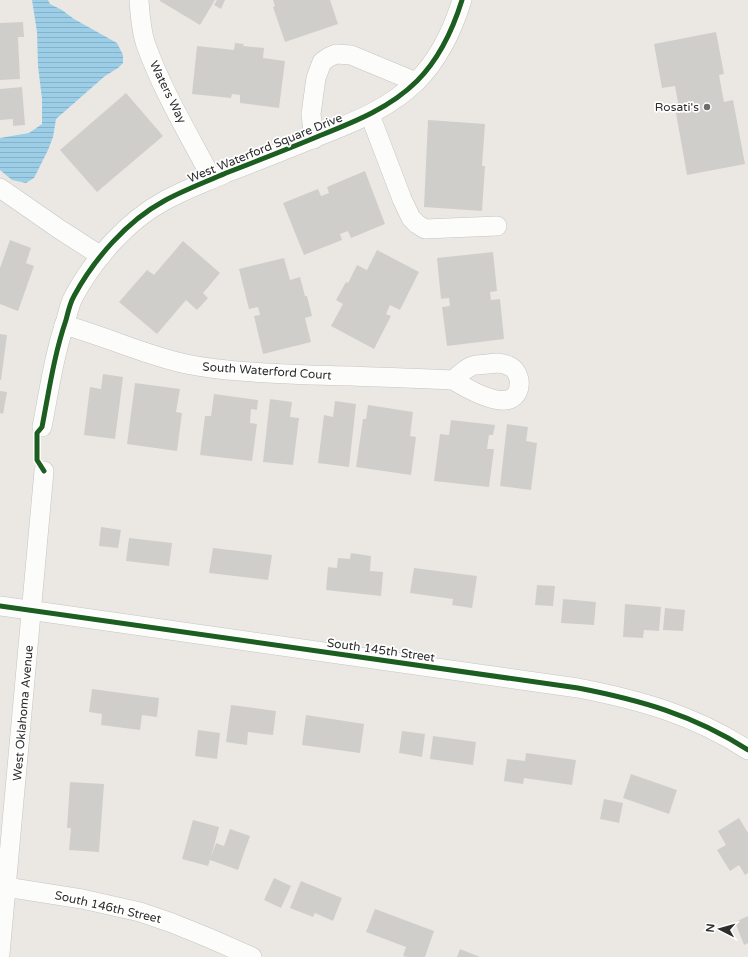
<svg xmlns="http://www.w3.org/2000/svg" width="748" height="957" font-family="'Varela Round',sans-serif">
<defs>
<pattern id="water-rules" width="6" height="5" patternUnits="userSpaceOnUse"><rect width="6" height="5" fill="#9ccee8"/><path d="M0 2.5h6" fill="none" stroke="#87b1c7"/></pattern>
</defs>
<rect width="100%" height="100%" fill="#ebe8e4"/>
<!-- water -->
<polygon fill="url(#water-rules)" points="32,0 48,0 50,4 62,10 74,19 117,43 123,55 123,63 118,68 105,76 56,119 53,137 48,150 34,178 26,183 12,180 0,170 0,138 29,133 42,124 42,99 38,66 37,32"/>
<!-- building -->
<g fill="#d0cecb">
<polygon points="160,0 215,0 200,25 160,1"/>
<polygon points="217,0 225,0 221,9 214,5"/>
<polygon points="273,0 330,0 338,24 285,42 273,7 275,6"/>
<polygon points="23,22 24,37 18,37 20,79 0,80 0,23"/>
<polygon points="716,32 724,74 719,75 724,102 733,100 745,164 687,175 676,113 680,113 675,86 662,88 654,44"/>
<polygon points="235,43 244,44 243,46 264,48 263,58 285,61 279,108 240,103 240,95 232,94 231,98 192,94 197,46 234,50"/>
<polygon points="22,87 25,125 13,126 13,119 0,120 0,89"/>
<polygon points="126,93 163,136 97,192 60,150"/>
<polygon points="428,120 485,124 482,166 485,166 482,211 424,207"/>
<polygon points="365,171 385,224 351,238 348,231 340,234 342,240 304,255 283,203 318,189 321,196 329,193 327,187"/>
<polygon points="10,240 31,248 26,263 34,266 18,311 0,304 0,268"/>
<polygon points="183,241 220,273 203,293 208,298 197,310 186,300 157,334 119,302 147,270 154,275"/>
<polygon points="377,250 419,272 400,310 390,305 386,314 391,316 374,349 331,326 343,304 336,300 346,282 348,283 357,265 367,270"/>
<polygon points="493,252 497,291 490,292 491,300 500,299 504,339 447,346 442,307 450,306 449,298 441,299 437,258"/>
<polygon points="284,258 290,280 300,277 305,296 307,296 312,316 305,318 311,342 263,354 254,316 260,315 258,307 249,309 239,269"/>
<polygon points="0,334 7,335 1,380 0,380"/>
<polygon points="103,374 123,377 115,439 84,435 90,387 101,389"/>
<polygon points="135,383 180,389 176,412 182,413 177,451 127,444"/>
<polygon points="0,391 7,392 3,414 0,413"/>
<polygon points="214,394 258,400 257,410 251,409 250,423 257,424 252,461 200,455 205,416 211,416"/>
<polygon points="270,399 292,402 290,417 299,418 293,465 263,462"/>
<polygon points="335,401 356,404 349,467 318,463 324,415 333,417"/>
<polygon points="368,405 413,412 410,436 416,437 411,475 356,467 363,419 366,419"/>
<polygon points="451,420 495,425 493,435 489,435 487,449 494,449 489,487 434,481 440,434 449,435"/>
<polygon points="507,424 528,427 526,441 537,443 531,490 500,486"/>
<polygon points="101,527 121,530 118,548 99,546"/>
<polygon points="129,538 172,543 169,566 126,561"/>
<polygon points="213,548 272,555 268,580 209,573"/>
<polygon points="351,553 371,556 370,571 383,572 381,596 326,590 328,567 337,568 338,558 350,559"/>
<polygon points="414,568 477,576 472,608 452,605 453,599 410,593"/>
<polygon points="537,585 555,586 553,606 535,605"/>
<polygon points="563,599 596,602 594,625 561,623"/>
<polygon points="625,604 661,607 659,631 644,630 643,638 623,637"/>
<polygon points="665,608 685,610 683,631 663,630"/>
<polygon points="92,689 159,698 157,717 142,715 140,730 101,725 102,714 89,712"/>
<polygon points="231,705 276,711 273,735 248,732 247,745 226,742"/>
<polygon points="306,715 364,724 360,753 302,745"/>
<polygon points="198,730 220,733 217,759 195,756"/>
<polygon points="402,731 425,734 422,757 399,753"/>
<polygon points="433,736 476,742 473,765 430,759"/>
<polygon points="526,753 576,760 572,785 524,778 523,784 504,781 507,759 525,761"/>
<polygon points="631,774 677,790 669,814 623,798"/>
<polygon points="70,782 104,784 99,852 69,850 71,828 67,828"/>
<polygon points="604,799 623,803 619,823 600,819"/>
<polygon points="739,818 748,833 748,873 745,875 739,865 730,871 717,850 726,845 718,831"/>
<polygon points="193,820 219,827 211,857 216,843 224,846 230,829 250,836 238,870 210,860 208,866 182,859"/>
<polygon points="274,878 291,886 281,908 264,900"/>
<polygon points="301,881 342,898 333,921 315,913 313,917 290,908"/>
<polygon points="375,909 434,931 425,957 407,957 403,956 406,947 366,932"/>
<polygon points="748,916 748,943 744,945 735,922"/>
<polygon points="460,949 480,957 457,957"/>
</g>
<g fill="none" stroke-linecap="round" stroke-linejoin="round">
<!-- minor casing -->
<g stroke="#c5c4c4" stroke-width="20">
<g id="minor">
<path d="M139,0C140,15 141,31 146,45C163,92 189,135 212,179"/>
<polyline points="370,115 402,199 411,218 417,224 425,229 497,226"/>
<polyline points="314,139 311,114 316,78 322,62 329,57 336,54 351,55 416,82"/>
<polyline points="0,188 59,229 101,256"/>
<path d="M64,325C105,336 144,355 186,364C226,372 269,373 310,375C358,376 405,378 453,380C466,388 495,405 510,399C524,393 521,371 509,366C502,362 495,363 488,364C483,365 474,364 470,367C464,370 458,376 453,380"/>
<path d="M42,427C49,391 54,355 66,320C68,312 70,303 74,296C94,259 127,221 164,201C184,190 206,182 226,173C257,161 288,149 319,136C354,122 390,108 417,81C439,59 453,29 462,0"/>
<path d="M0,606L578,688C640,700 694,715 748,750"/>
<polyline points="6,887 82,899 140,912 172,923 209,938 252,957"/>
<polyline points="0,954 44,471"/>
</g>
</g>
<!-- minor -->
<use href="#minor" stroke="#fcfcfb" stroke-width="19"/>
<!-- cycleway casing -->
<g stroke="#fff" stroke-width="8">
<g id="cycleway">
<path d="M44,471L37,460V433L42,427C49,391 54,355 66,320C68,312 70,303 74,296C94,259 127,221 164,201C184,190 206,182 226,173C257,161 288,149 319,136C354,122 390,108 417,81C439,59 453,29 462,0"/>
<path d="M0,606L578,688C640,700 694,715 748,750"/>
</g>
</g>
<!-- cycleway -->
<use href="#cycleway" stroke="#1b5e20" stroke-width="5"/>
</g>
<!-- markers -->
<circle fill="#706e6d" stroke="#fff" stroke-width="1.5" cx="707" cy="107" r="4"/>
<g text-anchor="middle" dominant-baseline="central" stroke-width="3.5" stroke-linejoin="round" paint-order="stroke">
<!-- street labels -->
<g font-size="12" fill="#2d2d2d" stroke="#fff">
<text transform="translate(168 92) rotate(64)">Waters Way</text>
<text transform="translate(265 148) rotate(-22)">West Waterford Square Drive</text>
<text transform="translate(267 371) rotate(4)">South Waterford Court</text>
<text transform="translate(381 650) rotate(8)">South 145th Street</text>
<text transform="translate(23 713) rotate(-85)">West Oklahoma Avenue</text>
<text transform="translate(108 907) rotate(13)">South 146th Street</text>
</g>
<!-- poi labels -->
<g font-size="12" fill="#2d2d2d" stroke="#fff" text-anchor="end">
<text x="699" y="107">Rosati's</text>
</g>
</g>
<!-- north arrow -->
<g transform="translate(720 929) rotate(276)" stroke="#ffffff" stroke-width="3" paint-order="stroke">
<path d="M0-3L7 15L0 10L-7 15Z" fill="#2d2d2d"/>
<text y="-6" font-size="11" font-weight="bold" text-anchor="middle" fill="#2d2d2d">N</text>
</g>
</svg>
